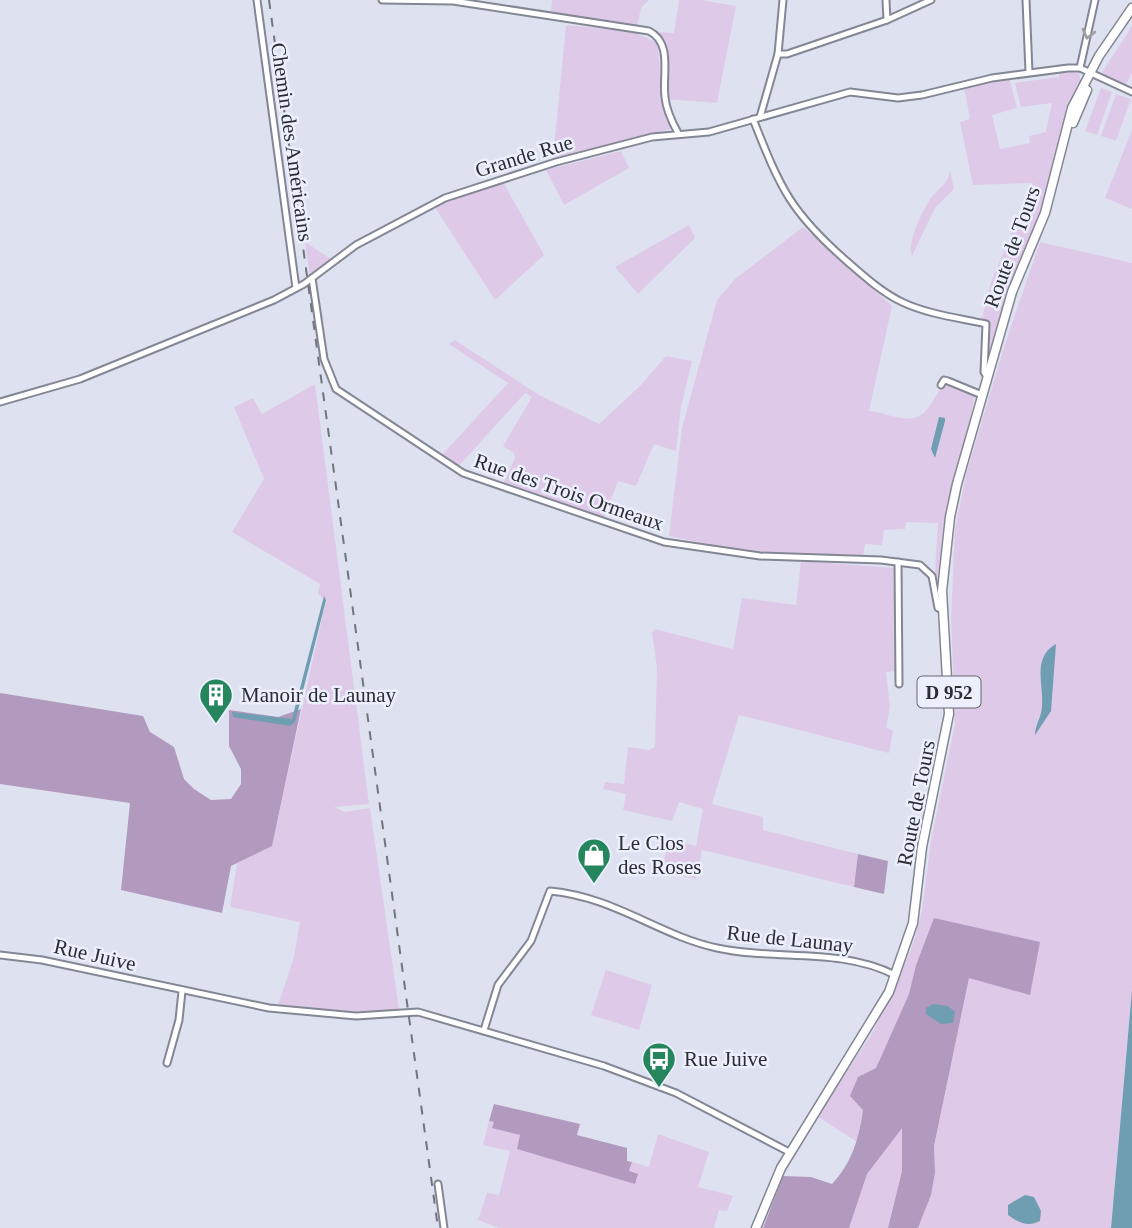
<svg xmlns="http://www.w3.org/2000/svg" width="1132" height="1228" font-family="Georgia,serif">
<rect width="100%" height="100%" fill="#dee2f0"/>
<!-- green -->
<g fill="#dfc9e9">
<polygon points="552,0 649,0 641,8 637,27 551,13"/>
<polygon points="679,0 701,0 736,6 717,103 666,99 666,46 659,32 674,33"/>
<polygon points="566,25 634,32 658,43 662,101 671,129 553,158"/>
<polygon points="1132,26 1132,73 1126,85 1101,74"/>
<polygon points="1071,72 1079,73 1081,82 1065,118 1045,202 1014,276 987,364 988,322 982,318 991,282 1033,183 973,185 960,122 970,119 964,87 1009,77 1017,108 992,115 1000,149 1030,143 1029,136 1046,132 1052,103 1021,107 1015,83 1059,77 1059,73"/>
<polygon points="1101,88 1112,92 1097,135 1085,131"/>
<polygon points="1116,94 1131,99 1116,141 1101,136"/>
<polygon points="1132,130 1132,209 1105,198"/>
<polygon points="621,151 629,168 564,205 546,170"/>
<path d="M950,170L954,189L935,208L912,256C907,243 920,216 929,201C936,189 948,186 950,170Z"/>
<polygon points="503,182 544,255 495,300 434,206"/>
<polygon points="689,225 695,238 638,294 615,267"/>
<path d="M803,227L892,306L869,411C883,412 901,421 914,418C933,414 933,388 950,383L975,397L943,527L937,594L935,569L938,523L906,522L905,529L884,530L882,545L865,544L863,557L751,553L669,536L682,428L717,300L735,279Z"/>
<polygon points="305,242 331,259 310,276"/>
<polygon points="1040,242 1132,263 1132,990 1111,1228 918,1228 931,1195 935,1173 934,1146 969,978 1040,942 963,925 902,1128 902,1171 888,1228 849,1228 867,1174 935,918 916,965 909,994 876,1068 858,1077 863,1110 857,1142 817,1116 873,1032 911,950 922,911 931,841 955,724 951,619 955,529 966,475 1004,347"/>
<polygon points="455,340 539,395 599,424 640,386 666,356 692,361 681,407 676,451 654,444 636,486 618,481 603,520 503,484 515,458 514,453 503,446 532,397 525,393 457,468 442,455 508,383 449,344"/>
<path d="M315,384L369,804L334,807L345,812L370,808L399,1009C358,1015 319,1010 278,1005L294,957L300,922L230,907L237,863L272,845L326,600L318,594L320,584L232,532L264,479L234,407L253,398L262,414Z"/>
<polygon points="801,561 894,568 895,671 886,672 890,707 886,727 893,731 889,753 739,715 712,804 763,817 763,830 858,854 854,887 702,850 696,879 662,871 669,839 696,846 703,809 679,802 672,821 623,810 626,794 603,789 605,782 624,784 628,747 649,750 655,747 657,668 652,633 655,629 733,649 742,598 796,605"/>
<polygon points="606,970 652,985 639,1030 591,1015"/>
<polygon points="489,1121 494,1122 493,1128 520,1135 517,1149 629,1172 632,1162 649,1167 658,1134 709,1152 698,1187 733,1196 727,1211 719,1210 714,1228 499,1228 478,1220 487,1193 499,1195 510,1151 483,1145"/>
</g>
<!-- forest -->
<g fill="#b299be">
<polygon points="0,693 143,716 150,732 174,747 184,779 194,789 211,800 231,799 241,784 241,769 229,746 229,710 278,717 301,709 272,846 231,866 222,913 121,890 130,803 0,784"/>
<polygon points="858,854 888,861 884,894 854,887"/>
<path d="M934,918L1040,942L1030,995L969,978L934,1146L935,1173L931,1195L918,1228H888L902,1171V1128L867,1174L849,1228H763L783,1176L811,1177L832,1184C852,1163 859,1138 863,1110L850,1096L858,1077L876,1068L909,994L916,965Z"/>
<polygon points="494,1104 580,1124 577,1135 627,1148 627,1161 632,1162 629,1171 638,1174 635,1184 517,1149 520,1135 492,1128 494,1122 489,1121"/>
</g>
<!-- water -->
<g fill="#6f9db2">
<polygon points="939,417 945,418 945,421 935,458 931,449"/>
<polygon points="324,596 326,600 322,616 295,722 290,726 233,717 232,712 292,719"/>
<path d="M1056,644L1051,711L1035,735C1035,727 1039,721 1041,713C1047,690 1029,659 1056,644Z"/>
<polygon points="1132,990 1132,1228 1111,1228"/>
<polygon points="933,1004 948,1006 955,1012 953,1023 941,1024 926,1014 926,1008"/>
<path d="M1025,1195L1034,1197L1041,1211L1040,1221C1028,1227 1019,1223 1008,1215V1205Z"/>
</g>
<g fill="none" stroke-linecap="round" stroke-linejoin="round">
<!-- street casing -->
<g stroke="#838794" stroke-width="9">
<g id="street">
<polyline points="257,0 296,288"/>
<path d="M382,0L453,1L649,31C673,43 662,75 665,97C666,110 672,122 678,133"/>
<polyline points="886,0 887,20"/>
<polyline points="1026,0 1029,72"/>
<polyline points="778,54 787,54 887,20 931,0"/>
<polyline points="1080,68 1095,0"/>
<polyline points="760,117 778,54 783,0"/>
<path d="M753,119C781,190 791,213 850,264C866,278 883,293 902,302C927,314 959,318 986,324L984,372L987,377"/>
<polyline points="312,278 324,359 336,389 463,473 664,542 760,556 881,560 920,565 932,576 938,608 943,609"/>
<polyline points="941,385 944,380 948,381 982,395"/>
<polyline points="0,402 80,379 274,300 304,284 356,245 445,198 556,162 652,137 709,132 850,92 898,98 922,95 992,78 1068,68 1080,68 1132,92"/>
<polyline points="898,562 899,684"/>
<polyline points="0,955 42,960 269,1008 356,1016 418,1012 604,1066 676,1093 791,1153"/>
<path d="M484,1030L498,985L531,941L550,891C615,897 658,935 717,948C776,961 840,947 895,975"/>
<polyline points="167,1063 179,1020 182,991"/>
<polyline points="438,1184 444,1228"/>
</g>
</g>
<!-- primary casing -->
<g stroke="#838794" stroke-width="11">
<g id="primary">
<polyline points="1073,123 1087,90"/>
<polyline points="756,1228 781,1168 889,992 913,923 922,847 949,714 942,591 950,517 957,484 1012,292 1045,213 1072,108 1099,56 1132,8"/>
</g>
</g>
<!-- street -->
<use href="#street" stroke="#fff" stroke-width="5"/>
<!-- primary -->
<use href="#primary" stroke="#fff" stroke-width="8"/>
<!-- rail -->
<polyline stroke="#72757d" stroke-width="2" stroke-dasharray="9 9" stroke-linecap="butt" points="269,0 438,1228"/>
</g>
<!-- one-way arrows -->
<defs><path id="oneway-chevron" d="M-2-3.5L2.5 0L-2 3.5" fill="none" stroke-width="1.6" stroke-linecap="round" stroke-linejoin="round" transform="scale(1.75)"/></defs>
<use stroke="#a0a0a3" href="#oneway-chevron" transform="translate(1088 34) rotate(104)"/>
<!-- icons -->
<defs>
<g id="building-pin" transform="scale(1.75)"><path d="M0 17L-7.5 6A9.5 9.5 0 1 1 7.5 6Z" fill="#25855d" stroke="#ebeffe"/><path d="M-4-6H4V6H1V3H-1V6H-4ZM-2.5-4.3h1.7v1.8h-1.7ZM.8-4.3h1.7v1.8H.8ZM-2.5-1h1.7V.8h-1.7ZM.8-1h1.7V.8H.8Z" fill="#fff"/></g>
<g id="shop-pin" transform="scale(1.75)"><path d="M0 17L-7.5 6A9.5 9.5 0 1 1 7.5 6Z" fill="#25855d" stroke="#ebeffe"/><path d="M-5-2.5h2.3a2.7 3.5 0 0 1 5.4 0H5L5.5 6h-11ZM-1.5-2.5h3a1.5 2.3 0 0 0-3 0Z" fill="#fff"/></g>
<g id="bus-pin" transform="scale(1.75)"><path d="M0 17L-7.5 6A9.5 9.5 0 1 1 7.5 6Z" fill="#25855d" stroke="#ebeffe"/><path d="M-5-6H5V4H4V6H2V4H-2V6H-4V4H-5ZM-3.5-4V0h7V-4ZM-3.5 1.2v1.5H-2V1.2ZM2 1.2v1.5H3.5V1.2Z" fill="#fff"/></g>
</defs>
<g fill-rule="evenodd">
<use href="#building-pin" x="216" y="695"/>
<use href="#shop-pin" x="594" y="855"/>
<use href="#bus-pin" x="659" y="1059"/>
</g>
<g text-anchor="middle" dominant-baseline="central" stroke-width="5" stroke-linejoin="round" paint-order="stroke">
<!-- shield labels -->
<rect fill="#ebeffe" stroke="#65676f" stroke-width="2" x="917.5" y="676.5" width="63" height="31" rx="5"/>
<g font-size="19" font-weight="bold" fill="#2b2d32">
<text x="949" y="692">D 952</text>
</g>
<!-- street labels -->
<g font-size="21" fill="#2b2d32" stroke="#ebeffe">
<text transform="translate(292 142) rotate(82)">Chemin des Américains</text>
<text transform="translate(524 156) rotate(-17)">Grande Rue</text>
<text transform="translate(1012 247) rotate(-70)">Route de Tours</text>
<text transform="translate(569 492) rotate(19)">Rue des Trois Ormeaux</text>
<text transform="translate(916 803) rotate(-79)">Route de Tours</text>
<text transform="translate(790 939) rotate(6)">Rue de Launay</text>
<text transform="translate(95 955) rotate(13)">Rue Juive</text>
</g>
<!-- poi labels -->
<g font-size="21" fill="#2b2d32" stroke="#ebeffe" text-anchor="start">
<text x="241" y="695">Manoir de Launay</text>
<text x="618" y="843">Le Clos<tspan x="618" dy="24">des Roses</tspan></text>
<text x="684" y="1059">Rue Juive</text>
</g>
</g>
</svg>
